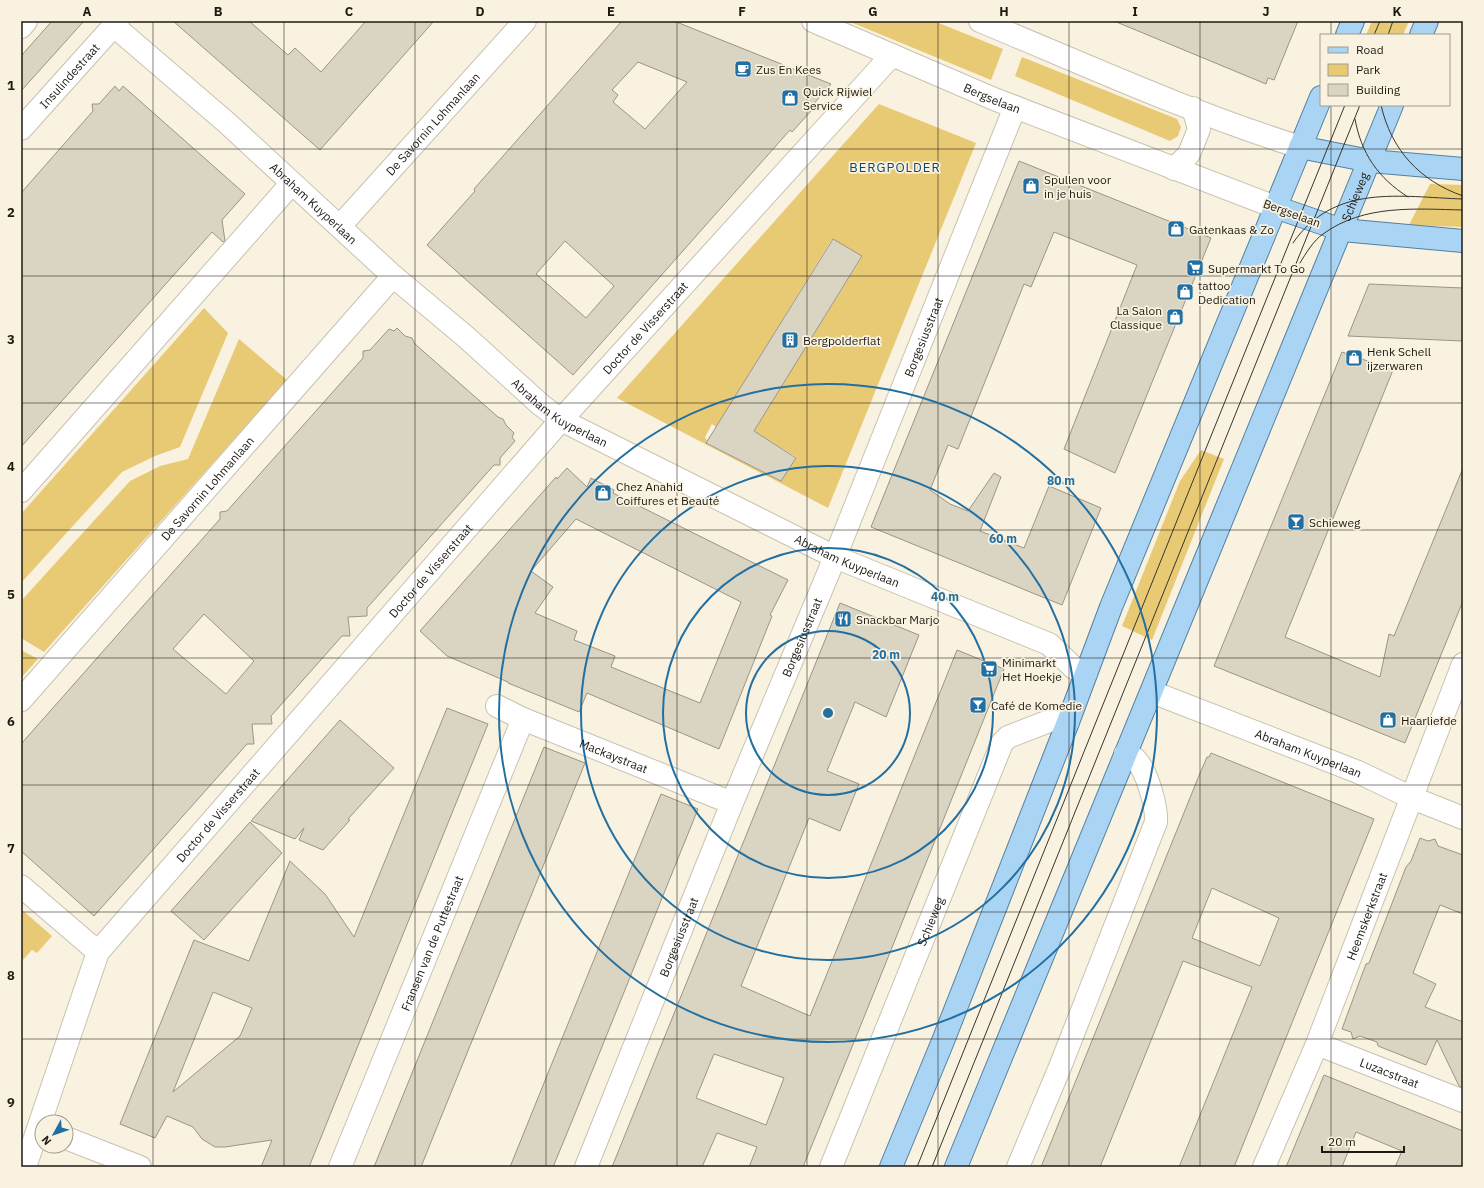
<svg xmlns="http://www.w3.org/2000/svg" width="1484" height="1188" font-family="'IBM Plex Sans',sans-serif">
<rect width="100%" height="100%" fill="#f9f2e0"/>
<!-- green -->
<g fill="#e8ca75" fill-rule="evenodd">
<polygon points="848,21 934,21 1003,49 991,80"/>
<polygon points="1372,21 1409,21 1403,35 1366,35"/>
<polygon points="1022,57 1177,119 1181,127 1178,136 1170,141 1015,76"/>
<path d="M879,104L976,143L828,508L617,398ZM832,239L862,257L754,431L796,457L781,481L709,445L705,437L712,424L716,427Z"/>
<polygon points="1430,184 1463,185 1463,227 1409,225"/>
<polygon points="204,308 228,333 180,447 155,456 122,472 21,583 21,514"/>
<polygon points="239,339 287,380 44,652 21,638 21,601 130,481 160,466 188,459"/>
<polygon points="1201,450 1224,459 1152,640 1122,626 1180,481"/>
<polygon points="21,650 38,659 21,678"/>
<polygon points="21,909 52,936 37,953 32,950 21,962"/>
</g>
<!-- building -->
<g fill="#dad4c2" stroke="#9b9585" fill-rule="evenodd">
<polygon points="52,21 84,21 21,91 21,56"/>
<polygon points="173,21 249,21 288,55 295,48 321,72 366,21 434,21 320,150"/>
<path d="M622,21H674L831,84L811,107V111L792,132L790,130L573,375L427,245L475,191L474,189ZM638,62L687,82L645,129L613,102L618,95L612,90ZM565,241L614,286L586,318L536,274Z"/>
<polygon points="1114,21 1298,21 1274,80 1268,78 1266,84"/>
<polygon points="115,86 119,91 123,86 245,194 222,220 225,241 223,242 212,232 21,447 21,193 93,111 92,104 99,104"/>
<polygon points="1019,161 1211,238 1115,473 1064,449 1137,265 1054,232 1031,287 1024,284 958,449 948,445 930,490 950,504 968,511 994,473 1001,477 980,531 1024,548 1049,486 1101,508 1062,605 871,527"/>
<polygon points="833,239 862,256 754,431 796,458 781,481 706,443"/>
<polygon points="1369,284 1463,288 1463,341 1348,336"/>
<path d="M397,328L405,336L412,338L415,344L498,417L503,419L506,425L514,433L512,437L515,441L500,458V465H494L367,608V616L348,617L350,636H342L327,653L271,716L272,724H252L254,744H247L94,916L21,851V744L212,528L220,519V512L227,511L363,358V351L370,350L389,329L394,331ZM204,614L254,661L226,694L173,649Z"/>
<polygon points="1342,352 1393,370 1285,637 1380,677 1389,634 1394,636 1463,468 1463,601 1405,743 1214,666"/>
<path d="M567,468L587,487L591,478L614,490L613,493L788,580L770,615L772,616L719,749L587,693L579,712L508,683V682L447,656L420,631L556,477L557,479ZM576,519L741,602L700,703L611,667L615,656L574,640L577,631L535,613L553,587L531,571Z"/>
<path d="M840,603L919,635L886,717L855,702L827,771L859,784L840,831L809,818L741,986L810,1016L957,650L1004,669L854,1042L803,1167H749L757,1147L717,1133L702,1167H612ZM714,1054L784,1078L766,1125L696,1098Z"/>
<path d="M447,708L488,724L309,1167H261L272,1140L225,1147H215L202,1139L193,1127L167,1116L155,1138L120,1124L194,940L249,961L290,861L325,894L354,937ZM213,992L252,1008L240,1036L173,1092Z"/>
<polygon points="340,720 394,768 348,819 350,820 323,850 299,840 304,828 295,839 251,821"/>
<polygon points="544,747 585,763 435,1132 421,1167 374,1167"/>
<path d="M1211,753L1374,819L1234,1167H1179L1252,987L1183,961L1100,1167H1041L1198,778L1207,757H1209ZM1212,888L1279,918L1260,966L1192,938Z"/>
<polygon points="661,794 698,809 572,1121 553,1167 510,1167"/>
<polygon points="250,822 282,853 204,940 171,911"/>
<polygon points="1420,838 1428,841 1435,839 1438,846 1463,855 1463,914 1440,905 1413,973 1436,984 1425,1007 1463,1022 1463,1088 1459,1086 1437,1040 1426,1065 1378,1046 1377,1042 1360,1036 1353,1039 1351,1032 1342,1029 1360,980 1366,964 1369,963 1406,867 1411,861"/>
<polygon points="1324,1075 1463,1131 1463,1167 1395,1167 1402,1151 1356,1132 1342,1167 1286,1167"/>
</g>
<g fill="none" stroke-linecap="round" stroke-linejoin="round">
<!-- minor casing -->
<g stroke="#c8c2b0" stroke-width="24">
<g id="minor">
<path id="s1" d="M813,21L994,99L1275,207"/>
<path d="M980,21C1086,65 1191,113 1300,147"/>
<path id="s2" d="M114,26L226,122L393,276L466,337L541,405L561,420L835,557L1049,644L1074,668L1086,673"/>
<polyline points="21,27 26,21"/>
<path id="s3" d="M21,129L118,21"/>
<polyline points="1174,169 1189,154 1199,129 1193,108"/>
<path id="s4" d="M340,226L525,21"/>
<polyline points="21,491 291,184"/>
<path id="s5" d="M1152,692L1358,772L1410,797L1463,818"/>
<path id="s6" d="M21,700L393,276"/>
<path id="s7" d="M497,706L523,719L732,803"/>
<polyline points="21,886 98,952"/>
<path id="s8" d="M1317,1044L1463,1101"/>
<polyline points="66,1138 140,1167"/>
<path id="s9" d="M25,1167L98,952L561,420L892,55"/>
<path id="s10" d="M340,1167L523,719"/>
<path id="s11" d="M586,1167L732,803L835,557L1015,107"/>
<path id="s12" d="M831,1167L1002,743L1008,737L1057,718L1068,722"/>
<path d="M1018,1167L1060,1067L1156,822C1157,807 1147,771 1136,760C1134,757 1128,755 1125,754"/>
<path id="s13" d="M1264,1167L1317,1044L1463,664"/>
</g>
</g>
<!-- major casing -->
<g stroke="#5480a0" stroke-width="24">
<g id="major">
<polyline points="1347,35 1353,21"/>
<polyline points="1421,35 1427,21"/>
<polyline points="1300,147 1370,161 1463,169"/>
<polyline points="1275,207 1342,230 1463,241"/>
<polyline points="891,1167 943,1041 1068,722 1111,607 1321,97"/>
<path id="s14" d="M956,1167L1392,105"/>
</g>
</g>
<!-- minor -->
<use href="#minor" stroke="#fff" stroke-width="22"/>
<!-- major -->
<use href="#major" stroke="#aad4f4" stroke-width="22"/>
<!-- tram -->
<g stroke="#38352d" stroke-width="1">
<polyline points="1374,35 1380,21"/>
<polyline points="1388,35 1393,21"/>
<path d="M1381,105C1391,150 1420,181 1463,196"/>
<path d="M1355,119C1361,153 1378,178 1408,197"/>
<path d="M1293,243C1334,183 1400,197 1463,199"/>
<path d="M1300,263C1306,253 1314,240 1323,234C1364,204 1416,209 1463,210"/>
<polyline points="917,1167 1211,436 1345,105"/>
<polyline points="932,1167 1360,105"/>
</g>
</g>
<!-- grid -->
<path fill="none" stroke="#1d1a14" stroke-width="1" stroke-opacity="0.55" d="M153,21V1167M284,21V1167M415,21V1167M546,21V1167M677,21V1167M807,21V1167M938,21V1167M1069,21V1167M1200,21V1167M1331,21V35M1331,105V1167M21,149H1463M21,276H1463M21,403H1463M21,530H1463M21,658H1463M21,785H1463M21,912H1463M21,1039H1463"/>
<!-- distance rings -->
<g fill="none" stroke="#226fa1" stroke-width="2">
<circle cx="828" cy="713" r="82"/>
<circle cx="828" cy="713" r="165"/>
<circle cx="828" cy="713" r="247"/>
<circle cx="828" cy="713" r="329"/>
</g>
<!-- icons -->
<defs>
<g id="cafe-square" transform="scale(0.9)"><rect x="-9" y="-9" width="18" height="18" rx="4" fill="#226fa1" stroke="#f9f2e0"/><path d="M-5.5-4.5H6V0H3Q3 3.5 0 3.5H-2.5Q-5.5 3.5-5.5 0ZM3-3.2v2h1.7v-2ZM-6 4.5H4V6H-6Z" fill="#fff"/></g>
<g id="shop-square" transform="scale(0.9)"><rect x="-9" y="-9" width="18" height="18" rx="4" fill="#226fa1" stroke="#f9f2e0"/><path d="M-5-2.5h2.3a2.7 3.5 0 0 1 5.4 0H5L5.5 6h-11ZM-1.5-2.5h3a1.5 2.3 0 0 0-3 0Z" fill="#fff"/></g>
<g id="supermarket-square" transform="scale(0.9)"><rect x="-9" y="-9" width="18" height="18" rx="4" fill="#226fa1" stroke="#f9f2e0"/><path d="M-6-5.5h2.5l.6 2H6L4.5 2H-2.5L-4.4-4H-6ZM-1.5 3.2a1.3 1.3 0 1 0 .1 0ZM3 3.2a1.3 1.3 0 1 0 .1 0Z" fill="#fff"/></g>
<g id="building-square" transform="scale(0.9)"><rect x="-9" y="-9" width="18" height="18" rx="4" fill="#226fa1" stroke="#f9f2e0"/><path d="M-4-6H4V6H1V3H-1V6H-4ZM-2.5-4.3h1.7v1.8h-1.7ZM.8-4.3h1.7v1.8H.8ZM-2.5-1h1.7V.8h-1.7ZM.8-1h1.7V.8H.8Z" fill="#fff"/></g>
<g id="bar-square" transform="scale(0.9)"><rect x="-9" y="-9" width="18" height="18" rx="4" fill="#226fa1" stroke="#f9f2e0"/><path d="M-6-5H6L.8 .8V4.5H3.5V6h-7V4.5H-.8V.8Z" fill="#fff"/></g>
<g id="restaurant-square" transform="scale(0.9)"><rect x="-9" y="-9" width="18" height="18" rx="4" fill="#226fa1" stroke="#f9f2e0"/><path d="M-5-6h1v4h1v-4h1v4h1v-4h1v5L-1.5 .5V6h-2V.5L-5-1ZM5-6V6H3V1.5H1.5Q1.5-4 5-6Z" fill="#fff"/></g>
</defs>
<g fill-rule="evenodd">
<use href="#cafe-square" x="743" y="69"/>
<use href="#shop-square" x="790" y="98"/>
<use href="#shop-square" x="1031" y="186"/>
<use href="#shop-square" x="1176" y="229"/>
<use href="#supermarket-square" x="1195" y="268"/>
<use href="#shop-square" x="1185" y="292"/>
<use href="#shop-square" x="1175" y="317"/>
<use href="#building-square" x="790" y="340"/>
<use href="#shop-square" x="1354" y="358"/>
<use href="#shop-square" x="603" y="493"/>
<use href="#bar-square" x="1296" y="522"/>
<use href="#restaurant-square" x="843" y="619"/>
<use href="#supermarket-square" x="989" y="669"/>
<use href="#bar-square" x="978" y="705"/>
<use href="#shop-square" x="1388" y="720"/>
</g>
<g text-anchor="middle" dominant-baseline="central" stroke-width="3.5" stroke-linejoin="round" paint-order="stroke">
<!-- poi labels -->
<g font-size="12" fill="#1d1a14" stroke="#f9f2e0" text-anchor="start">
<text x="756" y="69">Zus En Kees</text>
<text x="803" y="91">Quick Rijwiel<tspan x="803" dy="14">Service</tspan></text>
<text x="1044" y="179">Spullen voor<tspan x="1044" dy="14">in je huis</tspan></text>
<text x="1189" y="229">Gatenkaas &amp; Zo</text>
<text x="1208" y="268">Supermarkt To Go</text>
<text x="1198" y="285">tattoo<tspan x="1198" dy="14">Dedication</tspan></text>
<text x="1162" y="310" text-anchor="end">La Salon<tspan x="1162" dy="14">Classique</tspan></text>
<text x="803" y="340">Bergpolderflat</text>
<text x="1367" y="351">Henk Schell<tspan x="1367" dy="14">ijzerwaren</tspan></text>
<text x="616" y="486">Chez Anahid<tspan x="616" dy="14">Coiffures et Beauté</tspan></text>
<text x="1309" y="522">Schieweg</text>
<text x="856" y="619">Snackbar Marjo</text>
<text x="1002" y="662">Minimarkt<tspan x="1002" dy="14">Het Hoekje</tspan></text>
<text x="991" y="705">Café de Komedie</text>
<text x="1401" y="720">Haarliefde</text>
</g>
<!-- street labels -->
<g font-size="12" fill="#1d1a14" stroke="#f9f2e0">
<text stroke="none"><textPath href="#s3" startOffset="72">Insulindestraat</textPath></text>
<text stroke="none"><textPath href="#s1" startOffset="195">Bergselaan</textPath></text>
<text stroke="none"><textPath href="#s4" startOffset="138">De Savornin Lohmanlaan</textPath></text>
<text stroke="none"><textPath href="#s14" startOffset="1049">Schieweg</textPath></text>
<text stroke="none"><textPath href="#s2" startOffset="267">Abraham Kuyperlaan</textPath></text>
<text transform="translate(1292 213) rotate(20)">Bergselaan</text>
<text stroke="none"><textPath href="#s9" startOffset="1057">Doctor de Visserstraat</textPath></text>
<text stroke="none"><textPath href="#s11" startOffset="896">Borgesiusstraat</textPath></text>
<text stroke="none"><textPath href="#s2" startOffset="591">Abraham Kuyperlaan</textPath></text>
<text stroke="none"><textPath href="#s6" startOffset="282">De Savornin Lohmanlaan</textPath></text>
<text stroke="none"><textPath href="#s2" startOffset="915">Abraham Kuyperlaan</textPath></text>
<text stroke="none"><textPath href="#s9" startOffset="733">Doctor de Visserstraat</textPath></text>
<text stroke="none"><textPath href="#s11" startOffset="572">Borgesiusstraat</textPath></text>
<text stroke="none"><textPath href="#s5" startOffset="168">Abraham Kuyperlaan</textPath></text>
<text stroke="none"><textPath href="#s7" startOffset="127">Mackaystraat</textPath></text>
<text stroke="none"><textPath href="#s9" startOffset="409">Doctor de Visserstraat</textPath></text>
<text stroke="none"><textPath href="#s13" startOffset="271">Heemskerkstraat</textPath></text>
<text stroke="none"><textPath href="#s12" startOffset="265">Schieweg</textPath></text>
<text stroke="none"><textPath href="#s11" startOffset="248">Borgesiusstraat</textPath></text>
<text stroke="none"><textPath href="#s10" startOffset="242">Fransen van de Puttestraat</textPath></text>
<text stroke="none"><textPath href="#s8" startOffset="78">Luzacstraat</textPath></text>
</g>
<!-- neighbourhood labels -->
<g font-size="13" letter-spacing="1" fill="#12476a" stroke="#f9f2e0">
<text x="895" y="167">BERGPOLDER</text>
</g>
</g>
<circle cx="828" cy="713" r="6" fill="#226fa1" stroke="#f9f2e0" stroke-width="2"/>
<g font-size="12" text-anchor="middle" font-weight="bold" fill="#226fa1" stroke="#f9f2e0" stroke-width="3.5" stroke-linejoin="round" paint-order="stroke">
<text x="1061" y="485">80 m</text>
<text x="1003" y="543">60 m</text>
<text x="945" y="601">40 m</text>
<text x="886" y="659">20 m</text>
</g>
<!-- border -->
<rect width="1484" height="1188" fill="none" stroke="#f9f2e0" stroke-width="44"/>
<!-- legend -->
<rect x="1320" y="34" width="130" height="72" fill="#f9f2e0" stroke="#a19c8e"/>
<rect x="1328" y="47" width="20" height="6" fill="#aad4f4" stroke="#a19c8e"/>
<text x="1356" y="54" font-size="12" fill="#1d1a14">Road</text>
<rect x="1328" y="64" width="20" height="12" fill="#e8ca75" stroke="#a19c8e"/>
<text x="1356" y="74" font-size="12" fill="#1d1a14">Park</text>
<rect x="1328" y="84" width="20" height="12" fill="#dad4c2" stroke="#a19c8e"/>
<text x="1356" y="94" font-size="12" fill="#1d1a14">Building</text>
<!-- north arrow -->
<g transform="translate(54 1134) rotate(230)"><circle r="19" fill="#f9f2e0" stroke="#a19c8e"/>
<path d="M0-3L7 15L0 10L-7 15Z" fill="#226fa1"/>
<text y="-6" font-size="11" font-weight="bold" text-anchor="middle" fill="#1d1a14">N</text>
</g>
<!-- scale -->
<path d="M1322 1146v6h82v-6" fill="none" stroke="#1d1a14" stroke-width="2"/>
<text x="1328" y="1146" font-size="12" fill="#1d1a14" stroke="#f9f2e0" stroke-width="3" paint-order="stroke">20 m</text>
<rect x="22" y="22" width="1440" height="1144" fill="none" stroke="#1d1a14" stroke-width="1.5"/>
<g font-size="13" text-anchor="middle" font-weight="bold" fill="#1d1a14">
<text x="87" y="16">A</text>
<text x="218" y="16">B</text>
<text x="349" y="16">C</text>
<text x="480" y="16">D</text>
<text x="611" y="16">E</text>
<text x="742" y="16">F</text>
<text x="873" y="16">G</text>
<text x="1004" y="16">H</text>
<text x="1135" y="16">I</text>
<text x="1266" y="16">J</text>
<text x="1397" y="16">K</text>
<text x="11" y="90">1</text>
<text x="11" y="217">2</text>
<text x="11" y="344">3</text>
<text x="11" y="471">4</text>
<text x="11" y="599">5</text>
<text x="11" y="726">6</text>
<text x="11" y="853">7</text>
<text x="11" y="980">8</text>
<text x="11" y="1107">9</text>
</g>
</svg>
